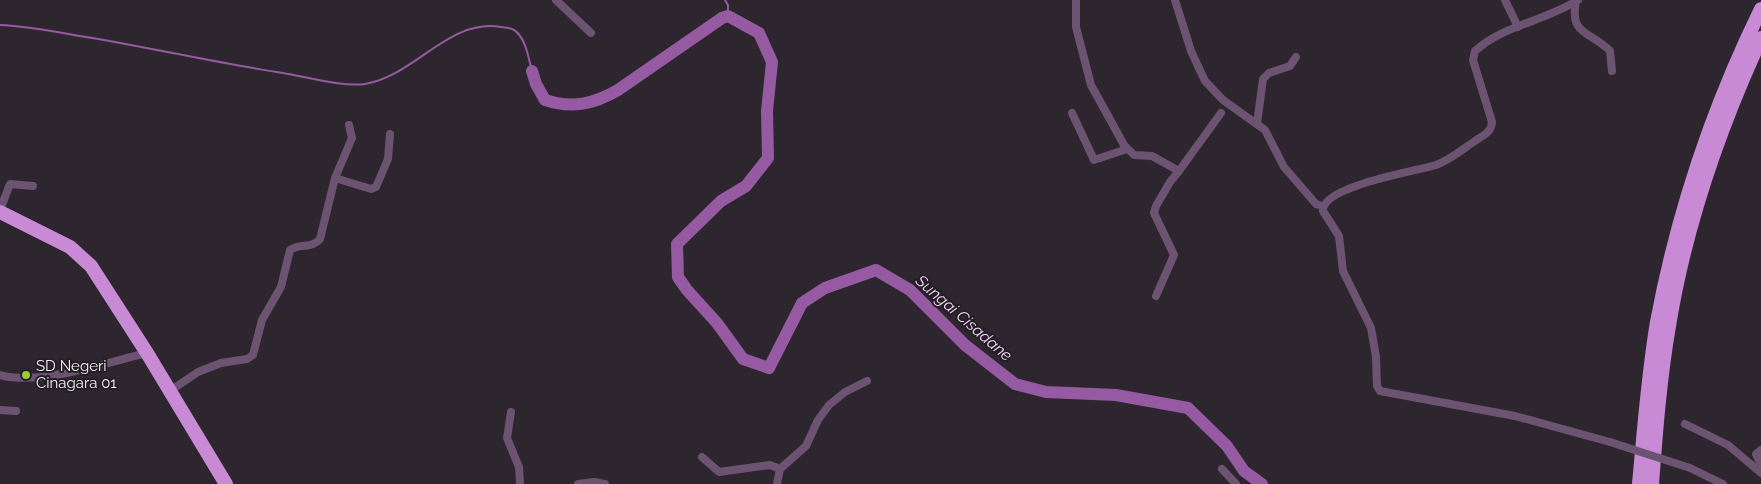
<svg xmlns="http://www.w3.org/2000/svg" width="1761" height="484" font-family="Raleway,sans-serif">
<rect width="100%" height="100%" fill="#2d262e"/>
<g fill="none" stroke-linecap="round" stroke-linejoin="round">
<!-- stream -->
<g stroke="#965aa2" stroke-width="2">
<polyline points="725,0 728,5 728,16"/>
<path d="M0,25C29,26 57,32 86,37C152,48 217,63 283,73C307,77 342,87 365,84C416,75 449,18 501,27C509,28 515,28 520,36C527,44 529,61 532,71"/>
</g>
<!-- river -->
<path stroke="#965aa2" stroke-width="12" d="M532,71L536,84L545,100C572,109 594,104 618,90L722,18L728,16L759,33L772,62L767,111L768,158L746,186L721,201L677,244L678,277L687,290L717,323L743,359L769,368L802,303L825,288L876,270L910,290L965,345L1015,384L1046,392L1116,395L1188,408L1227,446L1244,471L1262,484"/>
<!-- street -->
<g stroke="#6c5371" stroke-width="8">
<polyline points="556,0 591,33"/>
<polyline points="1076,0 1076,27 1091,85 1124,145 1134,155 1152,156 1179,171 1170,182 1156,206 1154,213 1174,255 1156,296"/>
<polyline points="1175,0 1191,51 1205,81 1223,100 1265,130 1284,167 1316,204 1322,206"/>
<polyline points="1505,0 1518,27"/>
<path d="M1578,0C1546,21 1503,25 1475,51L1473,60L1492,122C1492,132 1482,136 1475,141C1463,149 1450,160 1436,165C1417,171 1321,186 1323,211L1339,236L1343,271L1371,328L1376,357L1377,386L1380,391L1515,416L1610,442"/>
<path d="M1576,1C1569,36 1591,31 1610,51L1612,71"/>
<polyline points="1072,113 1094,160 1127,149"/>
<polyline points="1257,124 1263,79 1269,73 1290,66 1296,57"/>
<polyline points="1179,171 1221,113"/>
<polyline points="335,178 371,189 376,187 388,159 390,134"/>
<polyline points="0,210 10,184 33,186"/>
<path d="M0,375C40,386 107,362 147,353"/>
<path d="M170,391L198,372L221,363L247,359L253,355L262,320L281,287L290,250C300,243 312,249 320,239L335,178L352,138L349,125"/>
<polyline points="0,410 16,411"/>
<polyline points="511,412 507,438 519,467 520,484"/>
<polyline points="1685,424 1728,445 1761,473"/>
<polyline points="1761,450 1756,454 1761,465"/>
<polyline points="702,457 719,472 770,465 780,469"/>
<polyline points="1690,468 1723,484"/>
<polyline points="1222,469 1236,484"/>
<polyline points="578,484 594,482 605,484"/>
<polyline points="777,484 780,469 806,446 818,420 829,405 845,392 867,381"/>
</g>
<!-- highway -->
<g stroke="#c98ad5" stroke-width="14">
<polyline points="0,212 70,247 91,266 147,353 226,484"/>
<path d="M1639,484C1644,430 1648,375 1657,322C1677,215 1713,107 1761,9"/>
<path d="M1652,484C1656,431 1660,378 1669,326C1685,227 1719,129 1761,38"/>
</g>
<!-- street-bridge -->
<polyline stroke="#6c5371" stroke-width="8" points="1610,442 1690,468"/>
</g>
<!-- markers -->
<circle fill="#97cc38" stroke="#231d24" stroke-width="2" cx="26" cy="375" r="5"/>
<g text-anchor="middle" dominant-baseline="central" stroke-width="4" stroke-linejoin="round" paint-order="stroke">
<!-- poi labels -->
<g font-size="15" fill="#f4eff5" stroke="#231d24" text-anchor="start">
<text x="36" y="366">SD Negeri<tspan x="36" dy="17">Cinagara 01</tspan></text>
</g>
<!-- water labels -->
<g font-size="16" font-style="italic" fill="#f3d3f9" stroke="#231d24">
<text transform="translate(964 318) rotate(41)">Sungai Cisadane</text>
</g>
</g>
</svg>
